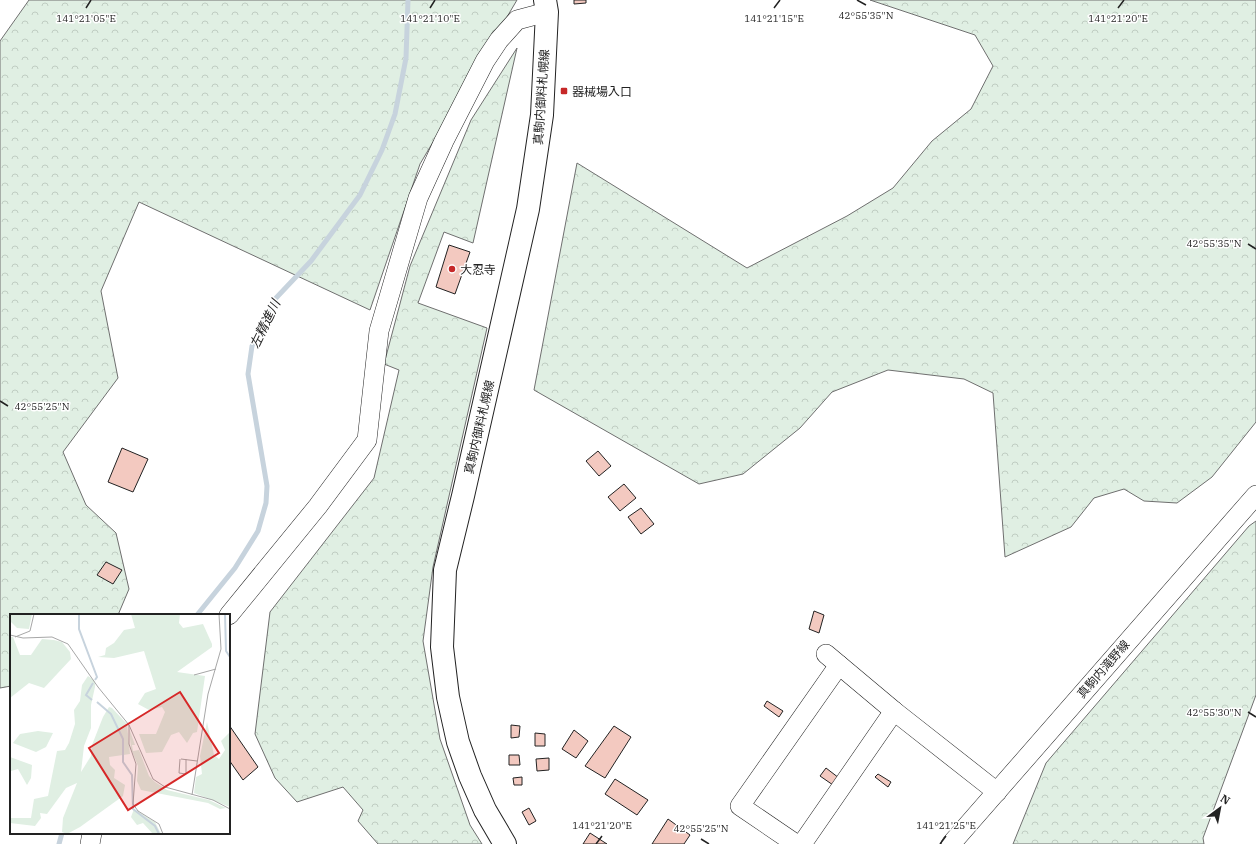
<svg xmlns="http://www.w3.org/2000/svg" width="1256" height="844" font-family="'IBM Plex Serif','Noto Sans JP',serif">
<defs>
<pattern id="forest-crowns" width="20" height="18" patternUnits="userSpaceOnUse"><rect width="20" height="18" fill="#e0efe3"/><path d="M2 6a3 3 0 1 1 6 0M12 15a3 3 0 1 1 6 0" fill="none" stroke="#c0cdc2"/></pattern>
</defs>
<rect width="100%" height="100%" fill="#fff"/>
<!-- forest -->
<g fill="url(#forest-crowns)" stroke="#6f6f6f">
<polygon points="29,0 517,0 420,164 370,310 139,202 101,291 118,378 63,452 86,505 116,533 129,589 118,615 11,615 11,686 0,688 0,41"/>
<polygon points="870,0 1256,0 1256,422 1212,477 1177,503 1144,501 1124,489 1094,498 1071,527 1005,557 993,393 964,379 888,370 832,392 800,428 743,474 699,484 534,390 577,163 747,268 847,216 893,188 932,141 971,109 993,66 975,35"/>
<polygon points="517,48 473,243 444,232 418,303 487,328 433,567 423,641 440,739 470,825 482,844 378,844 358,821 363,810 343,787 297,802 275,778 255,734 270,612 374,478 399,370 384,364 410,266 471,120"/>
<polygon points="1256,521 1256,695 1203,838 1204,844 1013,844 1046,763 1249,526"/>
</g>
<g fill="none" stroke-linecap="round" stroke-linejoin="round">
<!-- stream -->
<g stroke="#c7d3dd" stroke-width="5">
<polyline points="197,615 235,568 258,531 266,503 267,486 248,374 252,346 276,298 311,261 360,195 382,150 395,114 406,58 408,0"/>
<polyline points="59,844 62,833"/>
</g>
</g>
<!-- building -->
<g fill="#f3c9c0" stroke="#222">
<polygon points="574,0 586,0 586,3 574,4"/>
<polygon points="449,245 470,252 455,294 436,287"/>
<polygon points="122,448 148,459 133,492 108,482"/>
<polygon points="598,451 611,466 599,476 586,461"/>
<polygon points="624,484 636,498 620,511 608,497"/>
<polygon points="641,508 654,524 641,534 628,517"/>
<polygon points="106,562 122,570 113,584 97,575"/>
<polygon points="814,611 824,615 819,633 809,629"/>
<polygon points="767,701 783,711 779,717 764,706"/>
<polygon points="229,725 258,767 243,780 229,760"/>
<polygon points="511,725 520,726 519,737 511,738"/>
<polygon points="614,726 631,737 605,778 585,766"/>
<polygon points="574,730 588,741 576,758 562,749"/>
<polygon points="535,733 545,734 545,746 535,746"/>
<polygon points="509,755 519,755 520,765 509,765"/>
<polygon points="549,758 549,770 537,771 536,759"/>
<polygon points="826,768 839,778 833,785 820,776"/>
<polygon points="878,774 891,782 888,787 875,777"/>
<polygon points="522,777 522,785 514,785 513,778"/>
<polygon points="615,779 648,800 637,815 605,794"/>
<polygon points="529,808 536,821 529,825 522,812"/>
<polygon points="668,819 690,835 684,844 652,844"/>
<polygon points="590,833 607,844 583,844"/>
</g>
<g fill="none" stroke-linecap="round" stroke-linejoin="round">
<!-- minor casing -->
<g stroke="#222" stroke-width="20">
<g id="minor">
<polyline points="229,615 318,506 367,440 379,331 418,198 444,141 485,61 499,40 517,20 547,12"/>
<polyline points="826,654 894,711 997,792"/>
<polyline points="90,844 92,833"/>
<polyline points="796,844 740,806 839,665"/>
<polyline points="802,844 894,711"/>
<polyline points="951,844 1256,495"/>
</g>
</g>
<!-- major casing -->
<g stroke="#222" stroke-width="24">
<polyline id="major" points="505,844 485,810 470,776 458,742 448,697 442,647 445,570 463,496 528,209 542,115 547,12 545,0"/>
</g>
<!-- minor -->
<use href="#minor" stroke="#fff" stroke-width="19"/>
<!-- major -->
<use href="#major" stroke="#fff" stroke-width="22"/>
</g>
<!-- ticks -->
<path fill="none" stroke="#222" stroke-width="1.5" d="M857,0L866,5M86,8L91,0M430,8L435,0M774,8L780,0M1118,8L1124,0M1248,244L1256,249M0,401L8,406M1248,712L1256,717M701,839L709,844M596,844L602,836M940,844L946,836"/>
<!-- markers -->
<g fill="#c62828" stroke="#fff" stroke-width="1.5">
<rect x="560" y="87" width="8" height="8" rx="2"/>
<circle cx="452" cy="269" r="4"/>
</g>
<g text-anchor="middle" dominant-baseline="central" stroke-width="3" stroke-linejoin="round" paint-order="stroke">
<!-- poi labels -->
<g font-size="12" fill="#222" stroke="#fff" text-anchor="start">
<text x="572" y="91">器械場入口</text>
<text x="460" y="269">大忍寺</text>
</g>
<!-- street labels -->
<g font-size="12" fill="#222" stroke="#fff">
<text transform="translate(541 97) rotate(-86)">真駒内御料札幌線</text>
<text transform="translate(479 427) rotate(-77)">真駒内御料札幌線</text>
<text transform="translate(1103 669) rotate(-49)">真駒内滝野線</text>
</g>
<!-- water labels -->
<g font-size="13" font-style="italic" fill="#222" stroke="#fff">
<text transform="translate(265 324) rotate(-64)">左精進川</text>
</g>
</g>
<!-- overview -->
<g transform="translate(10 614)">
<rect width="220" height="220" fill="#fff"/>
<path d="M121,0H170L169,9L173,14L193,10L202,30V33L167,58L195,62L187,118L183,119L177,129L169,118L161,121L152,138L136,139L129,120H146L155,98L152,93L139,96L128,90L135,79L146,75L134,37L104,44L88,43L95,41L96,34L104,29L114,16L125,14ZM0,23H3L10,41H21L32,25L44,26L52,28L60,38L61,45L34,74L19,69L0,84ZM78,62L85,67V73L81,91V114L74,132L71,158L81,142L82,131L93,103L99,93L102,94L117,110L120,140L99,143L100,151L105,156L104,164L115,171L113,182L70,213L57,220L52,218L53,204L67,169L56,174L37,200L30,199L31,204L25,212L0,209V204H21L24,185L38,182L47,137L55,136L59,129L65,110L64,96L70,87L72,71ZM197,108L204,141L209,145L215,136L211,127L220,118V193L184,179L186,163L192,160L190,142ZM119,114L125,131H122L123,137L129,136L139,162L145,168L157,176L199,186L216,194L210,195L198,189L131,176L127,167L128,152L121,135ZM28,117L43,119L36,133L26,138L3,129L10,120ZM0,143L22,151L21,164L17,171L8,155L1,157L0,163ZM124,195L145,208L151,220H143L133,209L127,211L121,203Z" fill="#e0efe3"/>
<path d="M0,0H22L19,15L7,14L0,7Z" fill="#e0efe3"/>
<path fill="none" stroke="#c7d3dd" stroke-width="2" d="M69,0V15L87,63L85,66M215,0L216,37L220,43M82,86L76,81L83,69M87,88L101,100L113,125V148L122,161L123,195L145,212L149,220"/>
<path fill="none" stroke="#a7a7a7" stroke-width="1" d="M0,21L13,24L42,23L58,30L88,73L119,111L143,165L155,173L203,186L220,195M5,23L20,17L24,0M184,61L206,55M119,111V130L126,150L123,190L128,197L149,210L153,220M170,145L169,159L176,160V145M171,145L187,147M182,181L198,80L211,35L209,0"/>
<path fill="#d62828" fill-opacity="0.15" stroke="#d62828" stroke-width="2" d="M170,78L209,139L118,196L79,134Z"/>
<rect width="220" height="220" fill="none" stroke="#222" stroke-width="2"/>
</g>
<g font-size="10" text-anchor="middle" fill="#222" stroke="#fff" stroke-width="3" stroke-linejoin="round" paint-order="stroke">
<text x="866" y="19">42°55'35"N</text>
<text x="86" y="22">141°21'05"E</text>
<text x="430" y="22">141°21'10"E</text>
<text x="774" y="22">141°21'15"E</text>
<text x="1118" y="22">141°21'20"E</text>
<text x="1214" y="247">42°55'35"N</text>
<text x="42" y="410">42°55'25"N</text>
<text x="1214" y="716">42°55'30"N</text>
<text x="602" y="829">141°21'20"E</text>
<text x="946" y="829">141°21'25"E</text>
<text x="701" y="832">42°55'25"N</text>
</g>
<!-- north arrow -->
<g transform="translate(1220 808) rotate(32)" stroke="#ffffff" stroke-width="3" paint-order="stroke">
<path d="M0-3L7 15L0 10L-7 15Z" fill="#222222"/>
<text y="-6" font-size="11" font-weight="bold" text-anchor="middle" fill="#222222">N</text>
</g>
</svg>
